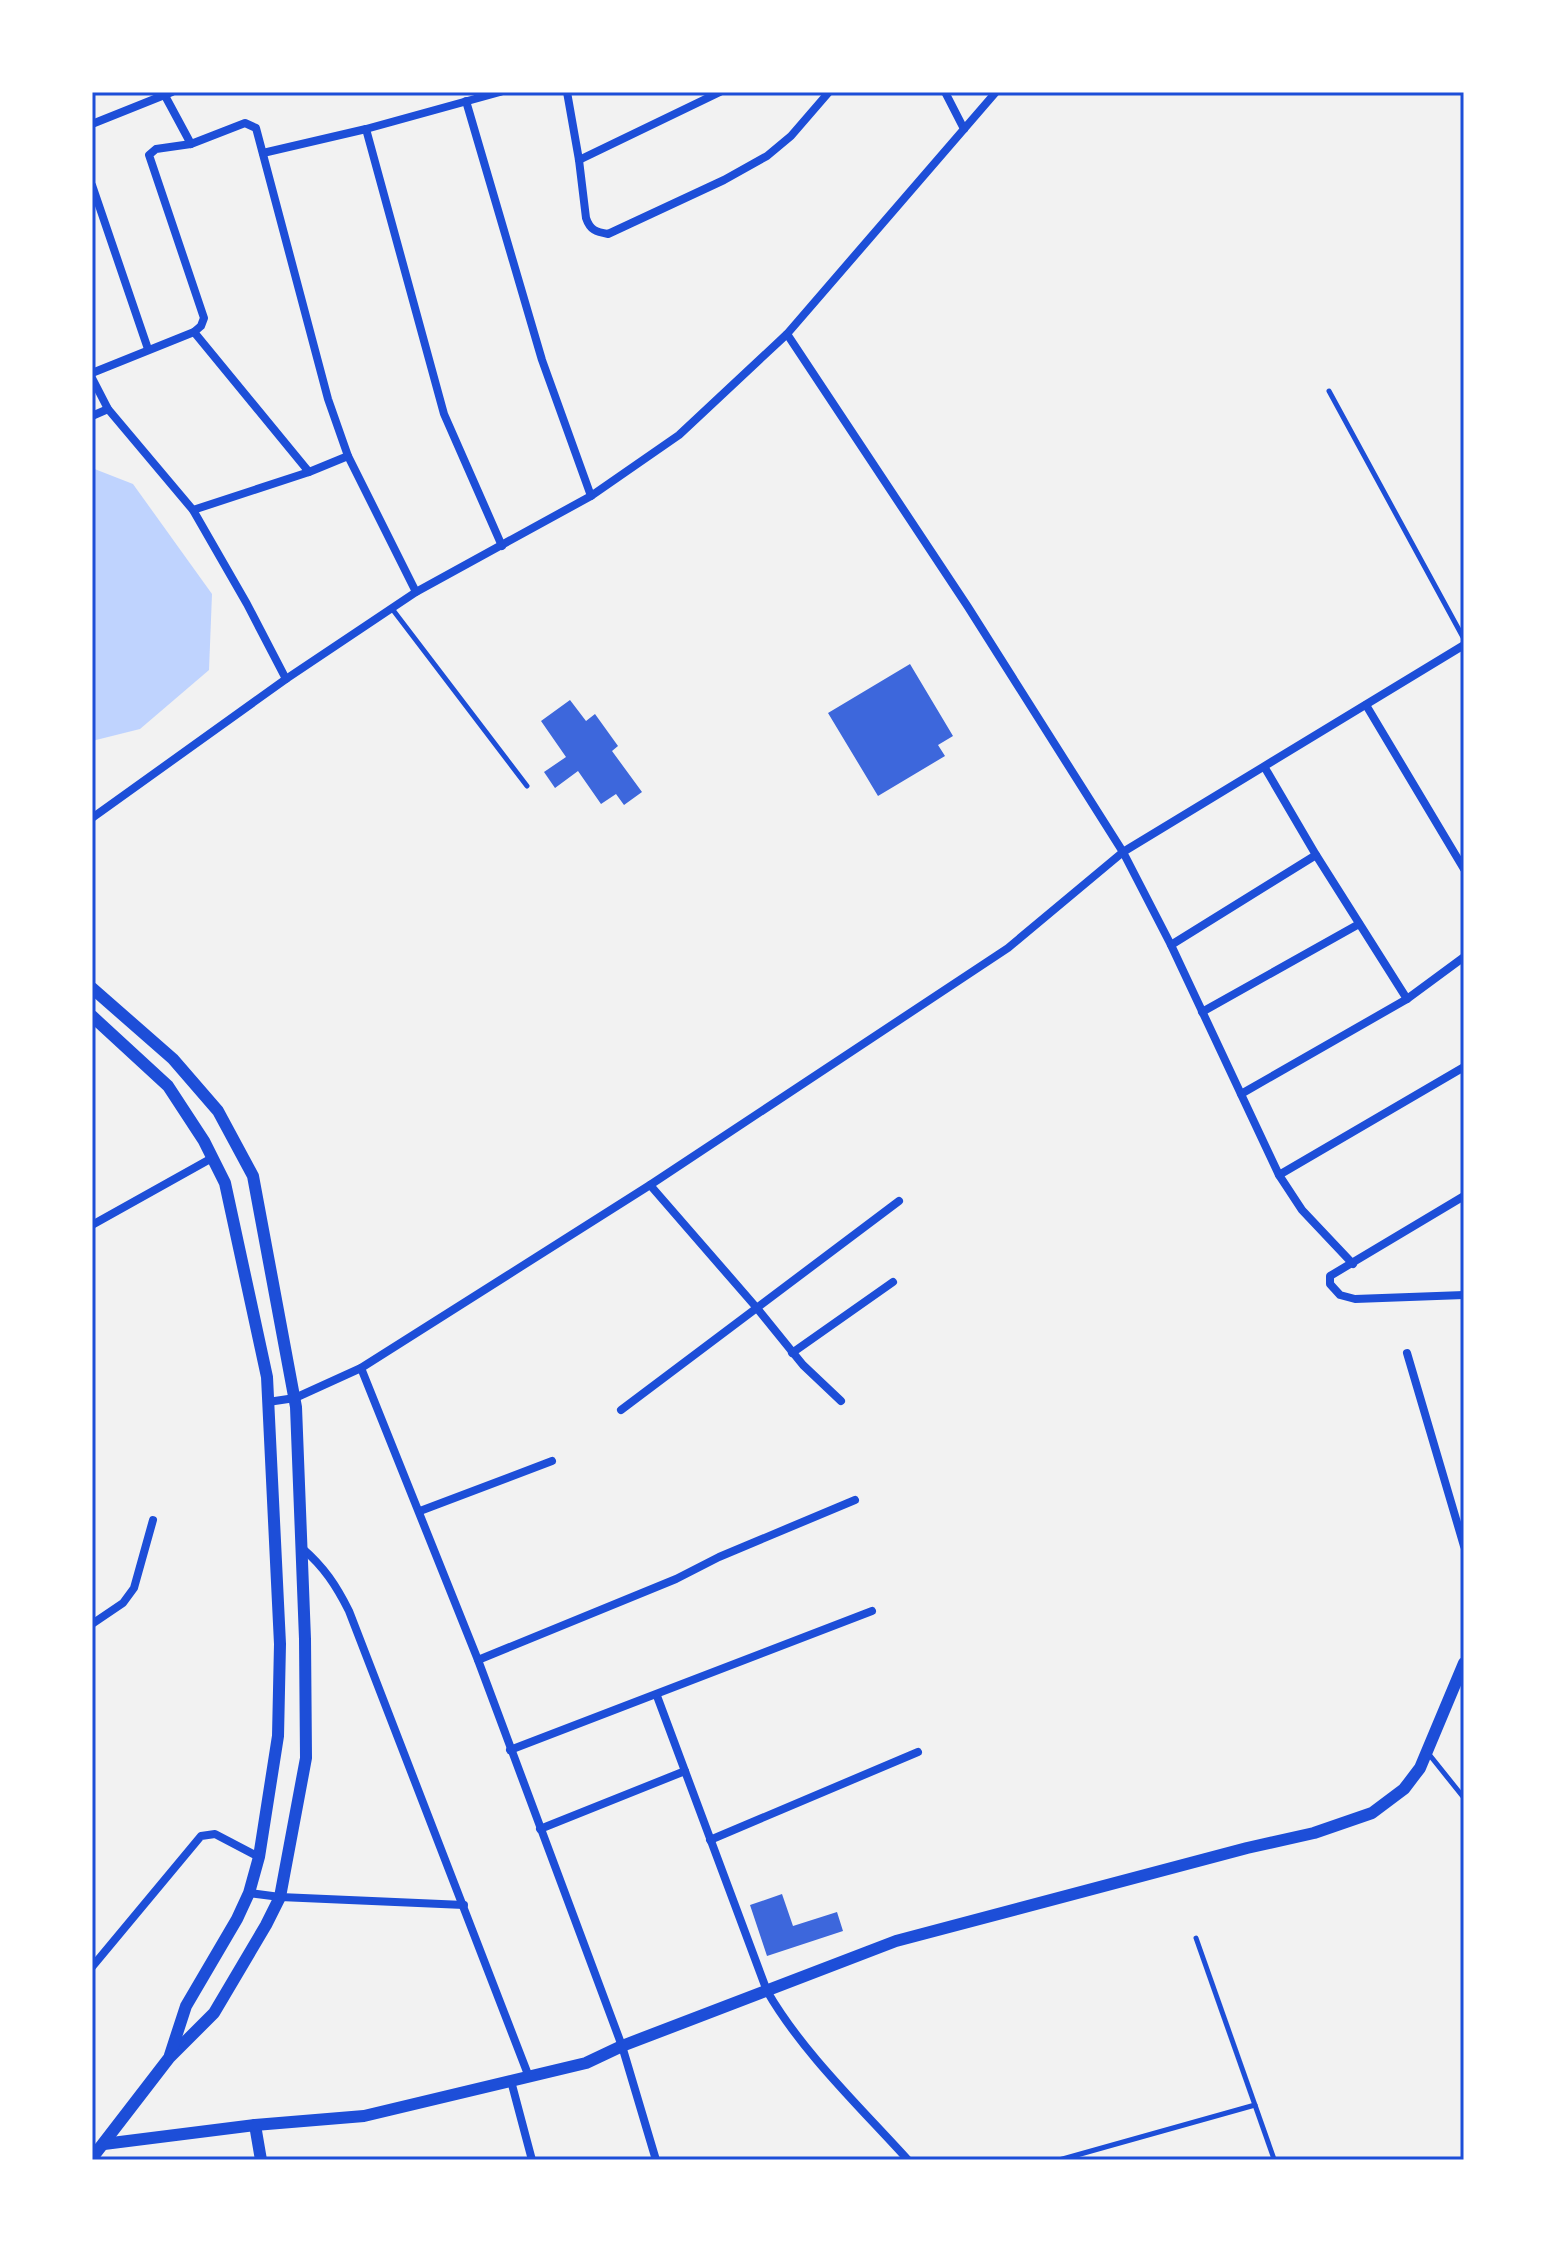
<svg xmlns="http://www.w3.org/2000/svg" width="1556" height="2252" font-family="'Source Sans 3',sans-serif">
<rect width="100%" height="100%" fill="#f2f2f2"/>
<!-- water -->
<polygon fill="#bfd3fe" points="92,468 133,484 212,594 209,670 140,729 92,741"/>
<!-- building -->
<g fill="#3d67dc">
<polygon points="910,664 953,736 938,745 945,756 878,796 828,713"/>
<polygon points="570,700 586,721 595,714 618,746 612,751 642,792 624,805 616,794 601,804 578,771 555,788 544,772 566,757 541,721"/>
<polygon points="782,1894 793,1926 837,1912 843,1931 767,1956 750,1905"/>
</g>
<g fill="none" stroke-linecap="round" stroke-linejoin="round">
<!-- service -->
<g stroke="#1d4ed8" stroke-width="5">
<polyline points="1329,391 1464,639"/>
<polyline points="393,610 527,786"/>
<polyline points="1428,1753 1464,1798"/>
<polyline points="1196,1938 1274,2159"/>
<polyline points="1059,2160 1255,2105"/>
</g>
<!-- minor -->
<g stroke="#1d4ed8" stroke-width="8">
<polyline points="163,92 191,144"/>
<path d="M567,92L579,160L586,218C590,230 596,232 608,234L724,180L767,156L791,136L829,92"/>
<polyline points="945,92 964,129"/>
<polyline points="466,101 542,360 591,496"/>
<polyline points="92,124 172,92"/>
<polyline points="366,129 444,414 502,546"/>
<polyline points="263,153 366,129 500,92"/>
<polyline points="579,160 720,92"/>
<polyline points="92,185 148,349"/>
<polyline points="194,332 309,472"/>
<polyline points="787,334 968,607 1123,852 1171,945 1279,1175 1302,1210 1353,1264"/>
<polyline points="92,373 194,332 201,326 204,318 149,155 156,149 191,144 245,123 256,128 328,399 348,456 416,592"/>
<polyline points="92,378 108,409 193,510 247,604 286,679"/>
<polyline points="92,416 108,409"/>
<polyline points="193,510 309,472 348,456"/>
<polyline points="1366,705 1464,869"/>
<polyline points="1265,768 1316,855 1407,999"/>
<polyline points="92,818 286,679 416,592 591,496 679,435 787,334 996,92"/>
<polyline points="1171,945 1316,855"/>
<polyline points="1202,1012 1359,924"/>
<polyline points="1241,1094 1407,999 1464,957"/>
<polyline points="1279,1175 1464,1067"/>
<polyline points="650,1185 756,1307 803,1365 841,1401"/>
<polyline points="1464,1196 1330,1276 1330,1284 1340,1295 1355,1299 1464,1295"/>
<polyline points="92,1225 212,1158"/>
<polyline points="792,1353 893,1282"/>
<polyline points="1407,1353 1464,1546"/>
<polyline points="361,1368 478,1660 622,2046 656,2160"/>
<polyline points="268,1402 295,1398 361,1368 650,1185 1008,948 1123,852 1464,645"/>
<polyline points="621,1410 899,1201"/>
<polyline points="420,1511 552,1461"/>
<path d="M302,1548C324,1567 336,1585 349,1611L529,2077"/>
<polyline points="92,1624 123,1603 134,1588 153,1520"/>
<polyline points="478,1660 676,1579 719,1557 855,1500"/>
<path d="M657,1696L767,1991C802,2052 861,2108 908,2160"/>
<polyline points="510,1750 872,1611"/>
<polyline points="540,1829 685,1771"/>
<polyline points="710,1840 918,1752"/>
<polyline points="249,1893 280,1897 464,1905"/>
<polyline points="92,1967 201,1836 215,1834 259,1857"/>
<polyline points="511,2081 532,2160"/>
</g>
<!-- tertiary -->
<g stroke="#1d4ed8" stroke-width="12">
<polyline points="92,988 173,1059 218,1111 253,1176 296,1407 305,1639 306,1758 280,1897 266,1925 214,2013 169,2058 92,2158"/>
<polyline points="92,1016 168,1086 204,1141 225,1183 267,1377 280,1644 278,1736 259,1857 249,1893 237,1919 186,2006 170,2055"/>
<polyline points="255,2125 261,2160"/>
<polyline points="104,2144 255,2125 364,2116 586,2063 622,2046 896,1941 1247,1848 1314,1833 1372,1813 1404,1789 1420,1768 1464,1663"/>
</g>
</g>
<!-- border -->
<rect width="1556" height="2252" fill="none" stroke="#ffffff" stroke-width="188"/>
<rect x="94" y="94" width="1368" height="2064" fill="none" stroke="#1d4ed8" stroke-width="3"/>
</svg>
